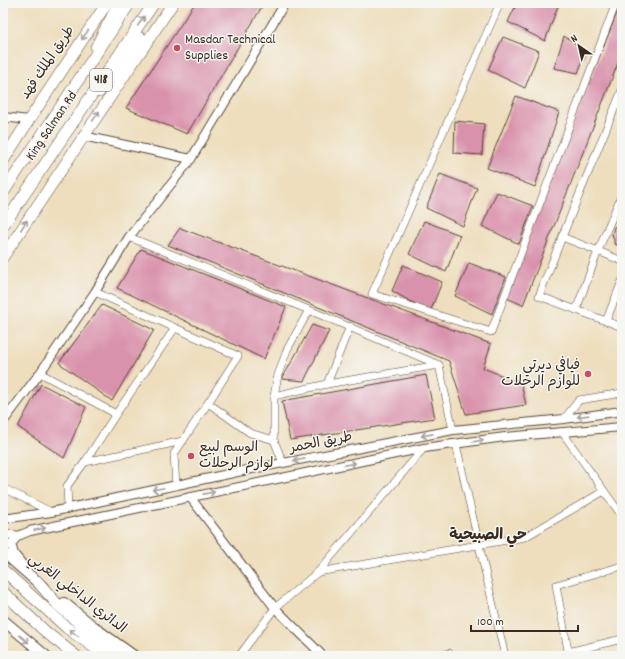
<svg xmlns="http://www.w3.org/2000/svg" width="625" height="659" font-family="Dekko,'Playpen Sans Arabic',sans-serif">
<rect width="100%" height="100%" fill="#f6f6f2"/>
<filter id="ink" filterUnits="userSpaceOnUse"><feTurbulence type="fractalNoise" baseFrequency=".025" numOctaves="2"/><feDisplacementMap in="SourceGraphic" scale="8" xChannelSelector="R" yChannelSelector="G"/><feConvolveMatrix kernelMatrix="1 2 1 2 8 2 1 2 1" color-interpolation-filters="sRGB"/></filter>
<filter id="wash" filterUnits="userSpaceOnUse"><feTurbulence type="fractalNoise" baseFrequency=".012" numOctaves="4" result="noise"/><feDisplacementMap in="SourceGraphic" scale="16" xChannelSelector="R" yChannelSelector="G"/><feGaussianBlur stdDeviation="0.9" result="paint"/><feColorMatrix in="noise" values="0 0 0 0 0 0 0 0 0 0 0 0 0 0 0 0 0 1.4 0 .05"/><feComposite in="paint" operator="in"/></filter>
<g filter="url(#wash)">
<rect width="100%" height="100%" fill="#eedebd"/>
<g id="blocks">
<!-- building -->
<g fill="#d992ac">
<polygon points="195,3 264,3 187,134 126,108"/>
<polygon points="517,3 559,3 545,41 508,22"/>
<polygon points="600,3 613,3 611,8"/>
<polygon points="621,3 622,53 523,305 504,297"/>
<polygon points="564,36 586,51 578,73 554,68"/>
<polygon points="503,37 539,51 525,88 488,70"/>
<polygon points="516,96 559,112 535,187 487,168"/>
<polygon points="455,121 484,124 482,155 454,153"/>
<polygon points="440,174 477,188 463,226 426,208"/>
<polygon points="497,192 533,206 519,244 482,226"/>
<polygon points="424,221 460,235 446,272 409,254"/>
<polygon points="622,224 622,246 614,244 614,240 612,235 614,227"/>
<polygon points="180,228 491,344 483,368 521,383 526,405 466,414 449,361 168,245"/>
<polygon points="141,249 286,307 264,359 117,288"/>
<polygon points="469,263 506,277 492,314 455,296"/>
<polygon points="403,265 442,282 430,312 392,291"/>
<polygon points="102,305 154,330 112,401 59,363"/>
<polygon points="312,325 329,331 304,381 282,379"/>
<polygon points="426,375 435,418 290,440 282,401"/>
<polygon points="41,384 86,407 64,458 18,427"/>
</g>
</g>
</g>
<g filter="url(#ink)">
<use href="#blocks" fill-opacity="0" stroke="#564536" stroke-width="1"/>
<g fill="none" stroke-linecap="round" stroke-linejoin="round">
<!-- minor casing -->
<g stroke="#564536" stroke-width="8">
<g id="minor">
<polyline points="500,3 372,294 491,332 616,3"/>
<polyline points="622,90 562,237 539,296 622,327"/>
<polyline points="622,194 598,251 622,261"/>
<polyline points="129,237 309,310 287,350 278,375 274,396 274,440 283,463"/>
<polyline points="562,237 598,251 576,310"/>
<polyline points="95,292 238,356 208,403 174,454 176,486"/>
<polyline points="309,310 439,365"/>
<polyline points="606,321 622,281"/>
<polyline points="40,373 116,414"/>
<polyline points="327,384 350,326"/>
<polyline points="274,396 327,384 439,365 453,430"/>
<polyline points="208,403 250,433 274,440"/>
<polyline points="564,419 579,400 622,393"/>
<polyline points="562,432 622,516"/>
<polyline points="456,444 479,545 505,656"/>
<polyline points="85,462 183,441"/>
<polyline points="3,488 51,512"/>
<polyline points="68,509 67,486 85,462 116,414 175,328"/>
<polyline points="318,572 525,537 604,491"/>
<polyline points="568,652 622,639"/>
<polyline points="239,656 275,608 318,572 424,448"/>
<polyline points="441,656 449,653 450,656"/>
<polyline points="569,656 556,585 622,566"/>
</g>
</g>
<!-- tertiary casing -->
<g stroke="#564536" stroke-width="10">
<g id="tertiary">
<polyline points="3,117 29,120"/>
<polyline points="83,136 191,159 285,3"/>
<polyline points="3,422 40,373 95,292 129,237 191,159"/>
<polyline points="190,497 275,608 323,656"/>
<polyline points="3,519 51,512 247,470 453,430 564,419 622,411"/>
<polyline points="3,530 6,534 18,536"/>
<polyline points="23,565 14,554 11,544 18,536 30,531 424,448 505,437 622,427"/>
</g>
</g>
<!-- secondary casing -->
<g stroke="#564536" stroke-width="12">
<g id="secondary">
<polyline points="3,552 43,587"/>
<polyline points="64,603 99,631 134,656"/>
<polyline points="3,620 46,656"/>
</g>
</g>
<!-- primary casing -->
<g stroke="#564536" stroke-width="12">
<g id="primary">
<polyline points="96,47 119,3"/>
<polyline points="99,92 141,38"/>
<polyline points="3,161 29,120 107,3"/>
<polyline points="3,257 173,3"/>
<polyline points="3,570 67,628 106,656"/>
<polyline points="37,581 57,604 117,656"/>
<polyline points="3,592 47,633 76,656"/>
</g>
</g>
<!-- trunk casing -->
<g stroke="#564536" stroke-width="12">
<g id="trunk">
<polyline points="3,193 130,3"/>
<polyline points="3,226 154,3"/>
</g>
</g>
<!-- minor -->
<use href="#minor" stroke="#fff" stroke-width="7"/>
<!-- tertiary -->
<use href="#tertiary" stroke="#fff" stroke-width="8"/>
<!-- secondary -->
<use href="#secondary" stroke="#fff" stroke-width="10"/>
<!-- primary -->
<use href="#primary" stroke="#fff" stroke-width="11"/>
<!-- trunk -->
<use href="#trunk" stroke="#fff" stroke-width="11"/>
</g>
<!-- one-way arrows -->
<defs><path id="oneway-shaft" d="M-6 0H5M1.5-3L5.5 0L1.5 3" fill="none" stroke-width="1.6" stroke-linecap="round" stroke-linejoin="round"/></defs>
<g stroke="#a79f9a">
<use href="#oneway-shaft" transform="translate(141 21) rotate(-56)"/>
<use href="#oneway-shaft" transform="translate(85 35) rotate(124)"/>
<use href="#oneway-shaft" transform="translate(96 116) rotate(-56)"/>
<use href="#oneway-shaft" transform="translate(24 225) rotate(-57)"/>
<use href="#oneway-shaft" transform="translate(583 416) rotate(172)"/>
<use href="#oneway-shaft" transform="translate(427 435) rotate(169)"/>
<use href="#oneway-shaft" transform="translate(478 441) rotate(-8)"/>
<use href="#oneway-shaft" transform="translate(299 460) rotate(169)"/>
<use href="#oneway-shaft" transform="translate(350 464) rotate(-12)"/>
<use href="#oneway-shaft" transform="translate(158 489) rotate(168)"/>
<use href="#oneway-shaft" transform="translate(209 493) rotate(-11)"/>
<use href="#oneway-shaft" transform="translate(40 529) rotate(-12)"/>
<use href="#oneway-shaft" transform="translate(74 633) rotate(-144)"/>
<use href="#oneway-shaft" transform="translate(24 639) rotate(39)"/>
</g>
</g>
<!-- markers -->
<g fill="#d1495b" stroke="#f6f6f2" stroke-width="1.5">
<circle cx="177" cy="48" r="4"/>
<circle cx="588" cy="374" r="4"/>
<circle cx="191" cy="456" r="4"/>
</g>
<g text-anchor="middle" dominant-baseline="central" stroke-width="3" stroke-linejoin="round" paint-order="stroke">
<!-- shield labels -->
<rect fill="#f6f6f2" stroke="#73675e" stroke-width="1" x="90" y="69" width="22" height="22" rx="3"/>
<g font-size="13" font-weight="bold" fill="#3b2a1e">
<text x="101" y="80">418</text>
</g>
<!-- poi labels -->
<g font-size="14" fill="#3b2a1e" stroke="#f6f6f2" text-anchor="start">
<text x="185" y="40">Masdar Technical<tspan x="185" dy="16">Supplies</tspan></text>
<text x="580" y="366" text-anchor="end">فيافي ديرتي<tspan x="580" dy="16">للوازم الرحلات</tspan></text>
<text x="199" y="448">الوسم لبيع<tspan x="199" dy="16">لوازم الرحلات</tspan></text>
</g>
<!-- street labels -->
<g font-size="14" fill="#3b2a1e" stroke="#f6f6f2">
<text transform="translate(48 63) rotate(-56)">طريق الملك فهد</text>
<text transform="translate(52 126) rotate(-56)">King Salman Rd</text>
<text transform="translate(321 443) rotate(-11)">طريق الحمر</text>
<text transform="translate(77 594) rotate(38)">الدائري الداخلي الغربي</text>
</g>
<!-- neighbourhood labels -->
<g font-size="15" font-weight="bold" fill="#3b2a1e" stroke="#f6f6f2">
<text x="488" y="536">حي الصبيحية</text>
</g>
</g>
<!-- margin -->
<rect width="625" height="659" fill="none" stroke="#f6f6f2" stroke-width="16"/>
<!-- north arrow -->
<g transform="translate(579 46) rotate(326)" stroke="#f6f6f2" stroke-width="3" paint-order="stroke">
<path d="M0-3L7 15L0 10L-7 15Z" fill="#3b2a1e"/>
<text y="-6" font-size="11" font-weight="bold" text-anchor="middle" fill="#3b2a1e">N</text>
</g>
<!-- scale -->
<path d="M471 625v6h107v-6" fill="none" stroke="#3b2a1e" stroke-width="2"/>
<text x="477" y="625" font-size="12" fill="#3b2a1e" stroke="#f6f6f2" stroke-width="3" paint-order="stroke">100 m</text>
</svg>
